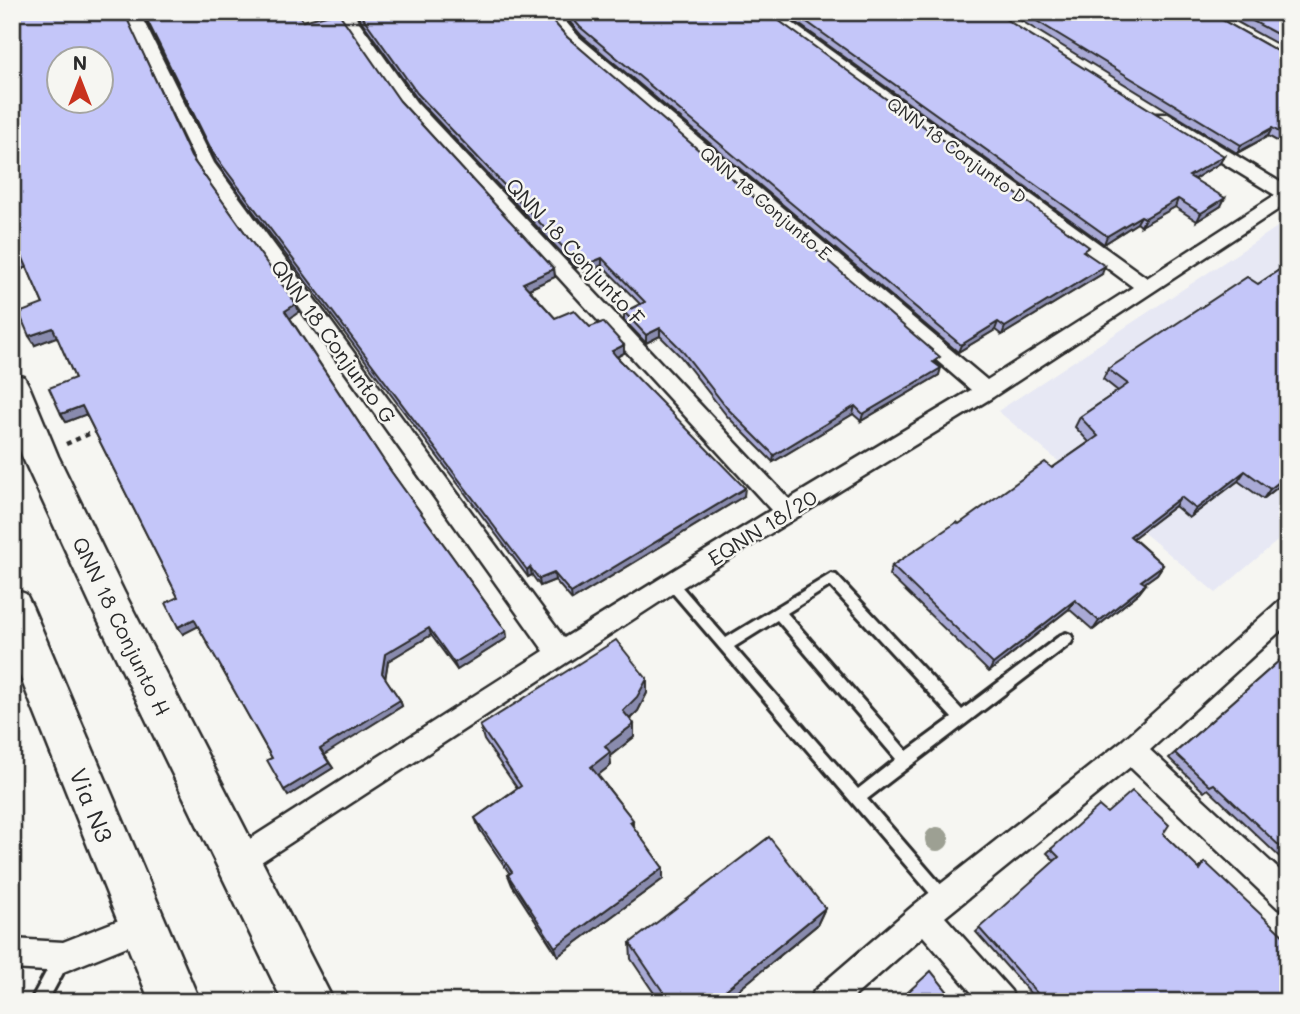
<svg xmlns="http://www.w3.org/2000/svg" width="1300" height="1014" font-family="Mali,sans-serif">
<rect width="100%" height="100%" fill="#f6f6f2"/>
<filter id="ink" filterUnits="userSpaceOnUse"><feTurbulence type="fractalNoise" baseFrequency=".0143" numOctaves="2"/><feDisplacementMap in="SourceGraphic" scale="14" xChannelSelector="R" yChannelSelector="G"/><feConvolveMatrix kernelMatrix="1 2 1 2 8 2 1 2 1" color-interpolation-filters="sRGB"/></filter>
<g filter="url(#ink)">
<!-- built -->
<polygon fill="#e7e8f4" points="1288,220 1288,532 1216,593 998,411"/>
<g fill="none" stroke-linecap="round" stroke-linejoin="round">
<!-- lane casing -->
<g stroke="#2b2b2b" stroke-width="6">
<g id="lane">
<path d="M831,574L836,575L962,710L1061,635L1066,633L1071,635L1073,639L1071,643L867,799L949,894L952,899L949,904L944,907L939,904L664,583L665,579L670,578L675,579L726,638ZM830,586L952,718L907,751L787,613ZM777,620L896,759L858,789L734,647Z"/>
<polygon points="63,950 69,952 71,958 47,1002 30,1002 57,952"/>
</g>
</g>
<!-- street casing -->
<g stroke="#2b2b2b" stroke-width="5">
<g id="street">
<polygon points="124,12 139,12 214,163 564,638 771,510 404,108 337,12 352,12 416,102 789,499 971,390 569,43 542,12 557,12 579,37 987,380 1133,287 760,12 777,12 1147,278 1275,195 1156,122 1154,118 1156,114 1168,114 1288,187 1288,203 993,397 678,590 238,877 228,873 224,863 228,853 544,651 197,164"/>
<polygon points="1288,598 1288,624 1150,750 1288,878 1288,912 1278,908 1130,767 945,917 1011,991 1015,1002 980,1002 923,936 848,1002 810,1002 814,991 914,905 1122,741 1279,601"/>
<polygon points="142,911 152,916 157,926 152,936 63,972 12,969 12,939 63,942"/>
</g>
</g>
<!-- primary casing -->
<g stroke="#2b2b2b" stroke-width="5">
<g id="primary">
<polygon points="12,374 24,377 29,386 58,456 124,592 334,1002 283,1002 90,604 22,456 12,430"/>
<polygon points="12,589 26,594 32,606 200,1002 150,1002 12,656"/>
</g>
</g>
<!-- path -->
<polyline stroke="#2b2b2b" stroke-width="4.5" stroke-dasharray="5 5" stroke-linecap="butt" points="66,444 100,429"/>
<!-- lane -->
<use href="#lane" fill="#f6f6f2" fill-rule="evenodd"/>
<!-- street -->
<use href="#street" fill="#f6f6f2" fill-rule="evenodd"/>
<!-- primary -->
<use href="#primary" fill="#f6f6f2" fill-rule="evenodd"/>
</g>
<!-- trees -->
<circle fill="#9da093" cx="937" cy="839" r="12"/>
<!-- wall -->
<g fill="#a9aad6" stroke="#2b2b2b" stroke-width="2">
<polygon points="142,12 297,12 303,21 400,101 554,269 555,277 529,289 555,318 590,327 624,353 617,357 744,496 572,600 555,580 540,586 532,575 528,577 216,162"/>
<polygon points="355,12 545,12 567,37 938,365 939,375 861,421 853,414 773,462 727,416 680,356 660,336 646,343 624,320 624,312 640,304 602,265 586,273 579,266 576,268 418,100"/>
<polygon points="561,12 767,12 1086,253 1102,274 1002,335 995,330 958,352 581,35"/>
<polygon points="782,12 994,12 1220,163 1194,179 1221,206 1197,221 1175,207 1141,226 1137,223 1104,244"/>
<polygon points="1007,12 1208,12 1288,57 1288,147 1268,136 1237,153"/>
<polygon points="1219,12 1288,12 1288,50"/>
<polygon points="191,157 299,312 290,318 390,470 506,631 507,638 457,670 431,635 388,661 385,678 400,700 402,706 324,754 333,768 288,796 272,758 198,626 183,634 178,597 86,414 66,422 61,414 75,378 57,336 35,345 43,304 27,267 12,273"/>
<polygon points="1288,264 1288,479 1263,499 1238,481 1189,518 1175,506 1133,538 1163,565 1157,574 1144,583 1146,584 1139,593 1093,630 1069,609 989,672 889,575 892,566 959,524 1052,468 1089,442 1075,427 1080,417 1118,391 1103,379 1108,369 1258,284"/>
<polygon points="1288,653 1288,865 1208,789 1204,792 1169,758"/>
<polygon points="647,679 647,693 638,711 630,719 634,737 610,756 611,765 598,775 633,820 633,827 663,868 663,879 558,956 512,885 508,875 510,874 480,830 475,818 517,788 484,740 480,726"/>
<polygon points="1107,813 1163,834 1198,869 1205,862 1288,1002 1038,1002 976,932 1055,861 1047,853 1051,849"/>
<polygon points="825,908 817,925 724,1002 660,1002 631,959 630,943"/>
</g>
<!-- shaded-wall -->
<g fill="#898bae" stroke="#2b2b2b" stroke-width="2">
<polygon points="1272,128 1268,136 1237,153 1241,145"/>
<polygon points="1224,156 1220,163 1186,184 1189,176"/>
<polygon points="1225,198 1221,206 1197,221 1201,213"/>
<polygon points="1178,199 1175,207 1141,226 1145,218"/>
<polygon points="1141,216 1137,223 1104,244 1107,236"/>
<polygon points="23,258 28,267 12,273 12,262"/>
<polygon points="602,258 602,265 586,273 585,265"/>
<polygon points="579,259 579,266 576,268 575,260"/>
<polygon points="1105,266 1102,274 1002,335 1005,327"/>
<polygon points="554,269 555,277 524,291 523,283"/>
<polygon points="296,304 299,312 289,319 285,311"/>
<polygon points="998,322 995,330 958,352 961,345"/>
<polygon points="53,328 59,336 35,345 29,336"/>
<polygon points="660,328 660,336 646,343 646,335"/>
<polygon points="624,345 624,353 613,359 612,351"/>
<polygon points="941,368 939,375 861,421 863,414"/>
<polygon points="82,406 87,414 66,422 61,414"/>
<polygon points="855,406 853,414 773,462 774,455"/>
<polygon points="1245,471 1238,481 1189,518 1196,509"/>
<polygon points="1288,475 1288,479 1263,499 1270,489"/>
<polygon points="745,488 744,496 572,600 571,593"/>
<polygon points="1181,497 1175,506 1124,545 1130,536"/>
<polygon points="1163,565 1157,574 1135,590 1141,581"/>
<polygon points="530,567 532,575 528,577 527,570"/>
<polygon points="554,573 555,580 540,586 539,579"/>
<polygon points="1146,584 1139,593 1093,630 1099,621"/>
<polygon points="1075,600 1069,609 989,672 993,664"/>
<polygon points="194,619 199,626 183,634 178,627"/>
<polygon points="429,628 431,635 388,661 385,680 382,673 385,654"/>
<polygon points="506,631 507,638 457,670 454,663"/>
<polygon points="647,679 647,693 638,711 624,724 623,711"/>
<polygon points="400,700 402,706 324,755 320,749"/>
<polygon points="634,724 634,737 610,756 611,765 593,779 591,767 605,746"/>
<polygon points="329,763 333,768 288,796 284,790"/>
<polygon points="663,868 663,879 558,956 555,947"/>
<polygon points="825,908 817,925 724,1002 711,1002"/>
</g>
<!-- building -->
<g fill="#c4c6f9" stroke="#2b2b2b" stroke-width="2" fill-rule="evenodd">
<path d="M12,12H124L191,157L296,304L285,311L390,470L506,631L454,663L429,628L385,654L382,673L400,700L320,749L329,763L284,790L267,760L272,758L194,619L178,627L166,603L178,597L82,406L61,414L49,388L75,378L53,328L29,336L19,313L43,304L23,258L12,262ZM60,60H102V102H60Z"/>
<polygon points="143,12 297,12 303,21 338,12 400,101 554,269 523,283 555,318 574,310 590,327 603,322 624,345 612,351 616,356 745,488 571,593 554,573 539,579 530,567 527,570 213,153"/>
<polygon points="359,12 545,12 567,37 940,357 933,362 941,368 863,414 855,406 774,455 727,408 680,348 660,328 646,335 624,312 645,302 602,258 585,265 579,259 575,260 417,93"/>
<polygon points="567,12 767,12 1089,247 1083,251 1105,266 1005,327 998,322 961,345 580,27"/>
<polygon points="793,12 994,12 1224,156 1189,176 1225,198 1201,213 1178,199 1145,218 1141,216 1107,236"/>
<polygon points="1022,12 1208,12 1288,57 1288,137 1272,128 1241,145"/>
<polygon points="1236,12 1288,12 1288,40"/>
<polygon points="1288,264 1288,475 1270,489 1245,471 1196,509 1181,497 1130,536 1163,565 1141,581 1146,584 1099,621 1075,600 993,664 892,566 957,522 959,524 1045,462 1052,468 1098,436 1080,417 1128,384 1108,369 1247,277 1258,284"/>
<polygon points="616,640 647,679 637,697 623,711 634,724 605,746 610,752 591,767 633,820 630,822 663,868 555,947 508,875 512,872 475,818 521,786 480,726"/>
<polygon points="1288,653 1288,854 1214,784 1210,786 1175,753"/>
<polygon points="1132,791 1169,825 1163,834 1200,870 1205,862 1288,940 1288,1002 1045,1002 979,928 1059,857 1051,849 1099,806 1107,813"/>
<polygon points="769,837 825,908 711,1002 670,1002 630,943"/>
<polygon points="931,971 956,1002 897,1002"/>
</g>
</g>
<g text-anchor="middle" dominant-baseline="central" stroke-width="5" stroke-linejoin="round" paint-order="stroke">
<!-- far-street labels -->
<g font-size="18" fill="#2b2b2b" stroke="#f6f6f2">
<text transform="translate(957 150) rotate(36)">QNN 18 Conjunto D</text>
<text transform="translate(766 203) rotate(40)">QNN 18 Conjunto E</text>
</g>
<!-- street labels -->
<g font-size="21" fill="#2b2b2b" stroke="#f6f6f2">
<text transform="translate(576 251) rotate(47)">QNN 18 Conjunto F</text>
<text transform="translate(334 341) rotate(54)">QNN 18 Conjunto G</text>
<text transform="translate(762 527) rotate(-32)">EQNN 18/20</text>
<text transform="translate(122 626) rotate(64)">QNN 18 Conjunto H</text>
</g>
<!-- near-street labels -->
<g font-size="24" fill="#2b2b2b" stroke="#f6f6f2">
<text transform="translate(92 805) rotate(68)">Via N3</text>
</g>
</g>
<!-- margin -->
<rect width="1300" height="1014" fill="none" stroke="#f6f6f2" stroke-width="42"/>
<rect x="21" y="21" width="1258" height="972" fill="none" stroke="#2b2b2b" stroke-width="2.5" filter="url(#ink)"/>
<!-- north arrow -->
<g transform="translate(80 80)"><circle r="33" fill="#f6f6f2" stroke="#a5a5a2" stroke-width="2"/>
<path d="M0-5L12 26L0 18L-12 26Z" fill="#c8321e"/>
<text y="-10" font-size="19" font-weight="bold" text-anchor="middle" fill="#2b2b2b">N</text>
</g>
</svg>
